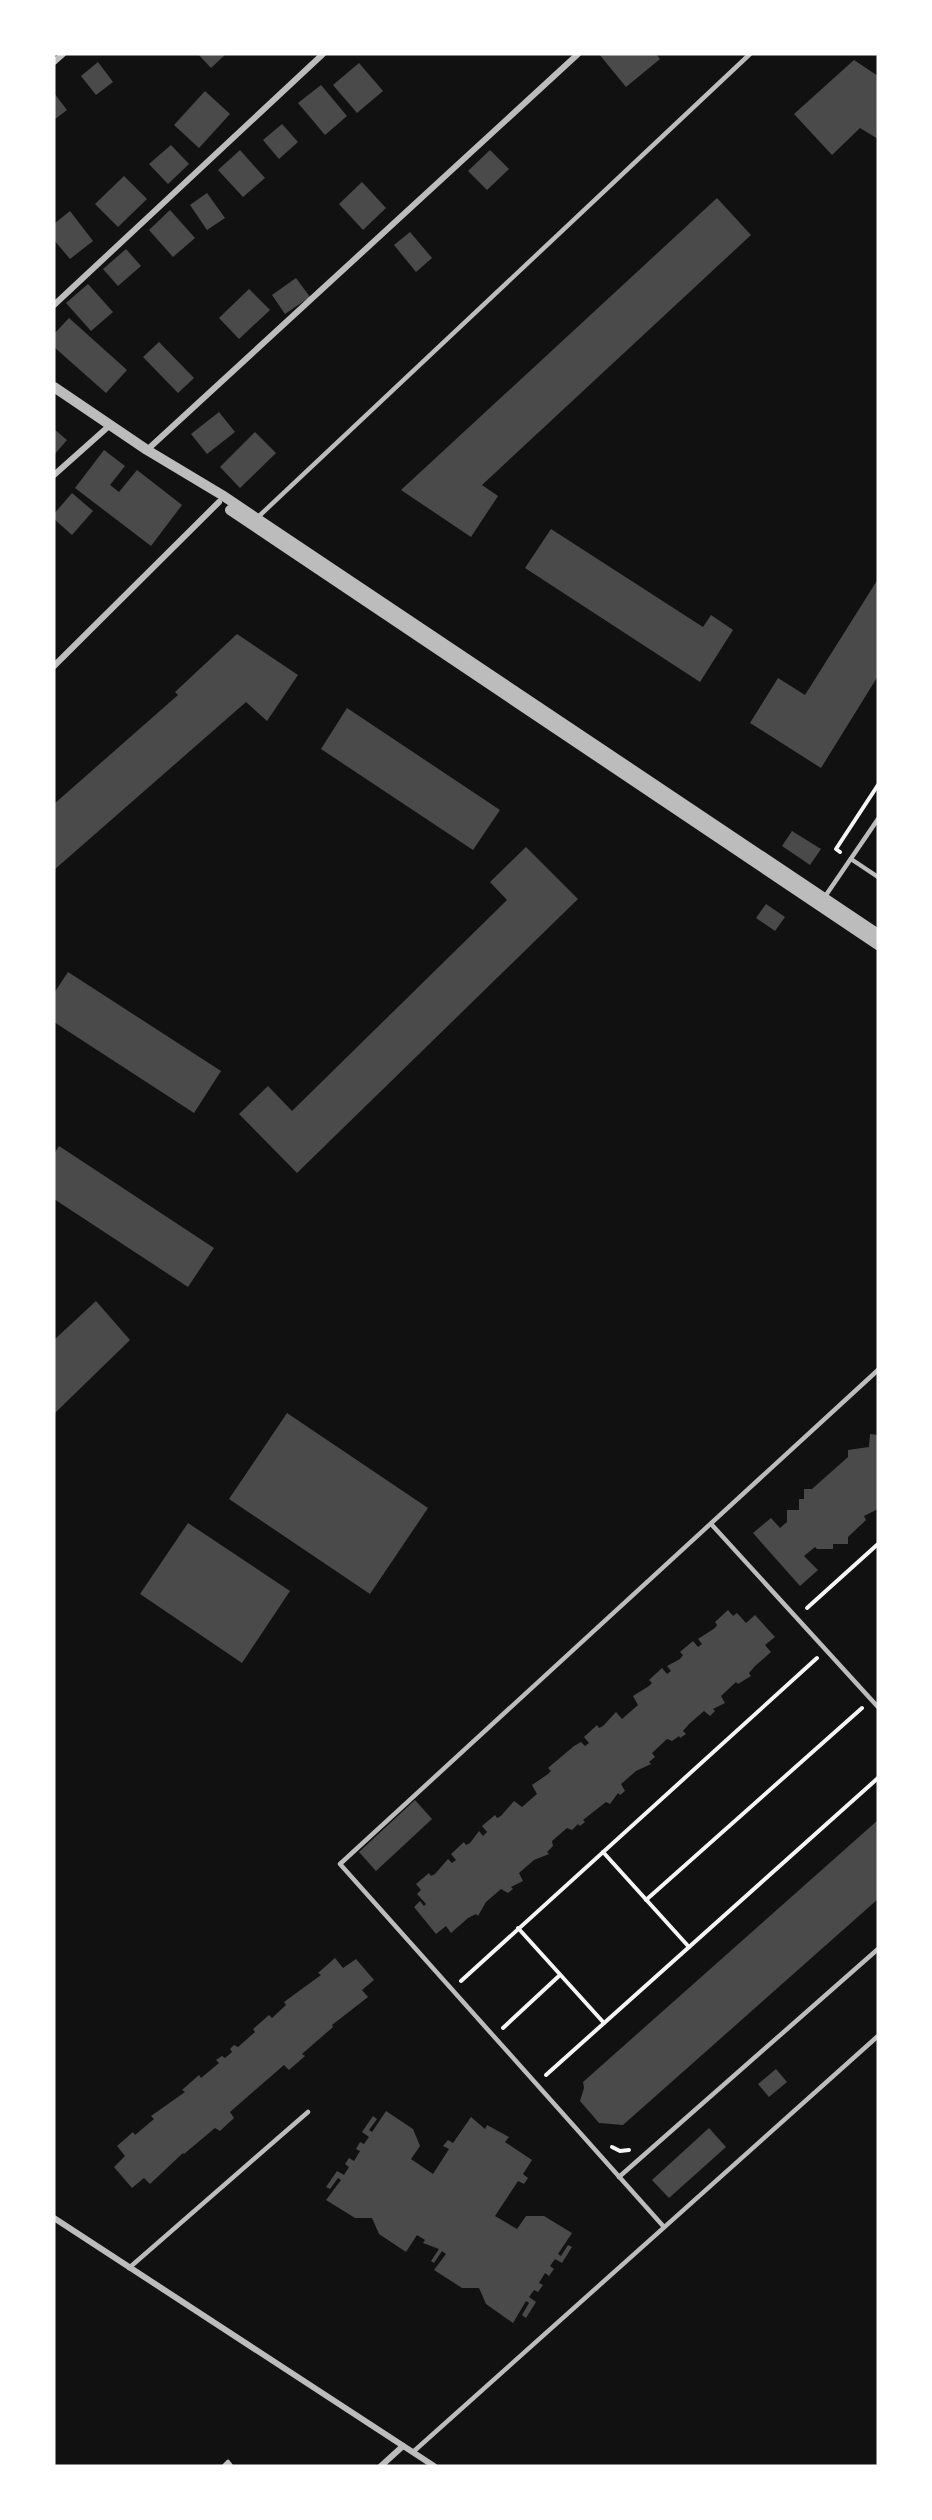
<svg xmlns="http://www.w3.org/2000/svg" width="932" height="2520" font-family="'IBM Plex Sans',sans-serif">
<rect width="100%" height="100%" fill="#111"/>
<!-- building -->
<g fill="#4a4a4a">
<polygon points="198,54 226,54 211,68"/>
<polygon points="599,54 656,54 660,59 626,87"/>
<polygon points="854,60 878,76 878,139 860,128 832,155 794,114"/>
<polygon points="98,62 113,82 96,95 81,76"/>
<polygon points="359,63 383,91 357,113 333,85"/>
<polygon points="321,85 347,116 325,135 298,103"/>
<polygon points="205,91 230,114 199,148 174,125"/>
<polygon points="54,93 67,110 54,120"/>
<polygon points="282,124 298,142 279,159 263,140"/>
<polygon points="171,145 189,164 168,184 149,164"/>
<polygon points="240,150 265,178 243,197 218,170"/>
<polygon points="490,150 509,169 487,190 468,171"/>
<polygon points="124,176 147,199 118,227 95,204"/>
<polygon points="362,182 386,208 363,230 339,204"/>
<polygon points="207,193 225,218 207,230 190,205"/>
<polygon points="717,198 751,235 482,485 498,496 471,537 401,490"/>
<polygon points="170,210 195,238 173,257 149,230"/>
<polygon points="70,211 93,241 70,259 54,240 54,224"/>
<polygon points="410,232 432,258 416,272 394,245"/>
<polygon points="126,249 141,266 118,286 103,269"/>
<polygon points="296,278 310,297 285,314 272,295"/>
<polygon points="88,284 113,312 91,331 66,303"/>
<polygon points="249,289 270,310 239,339 219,318"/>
<polygon points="69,318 127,370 106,393 54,347 54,334"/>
<polygon points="159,342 194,378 178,393 143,357"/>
<polygon points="219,412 235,432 207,454 191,434"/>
<polygon points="54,429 67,440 54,455"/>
<polygon points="255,432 276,453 240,488 220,467"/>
<polygon points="104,450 125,466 110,485 119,492 137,470 182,505 151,546 75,488"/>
<polygon points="72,493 93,511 72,535 54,519 54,514"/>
<polygon points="551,529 703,627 711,615 733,630 700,682 525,568"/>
<polygon points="878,579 878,676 821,768 750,723 778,678 805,695"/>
<polygon points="237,634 298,675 267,721 246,702 54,870 54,804 178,695 175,692"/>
<polygon points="347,708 500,810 473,850 321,749"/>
<polygon points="792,831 821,849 810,865 782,846"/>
<polygon points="526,847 578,899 297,1173 239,1114 268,1086 292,1111 507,900 490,882"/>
<polygon points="766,904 785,917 775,931 756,918"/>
<polygon points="68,972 221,1071 194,1113 54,1022 54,993"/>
<polygon points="59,1146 214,1248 188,1287 54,1199 54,1154"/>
<polygon points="96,1301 130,1340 54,1414 54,1340"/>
<polygon points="287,1413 428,1508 370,1594 229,1499"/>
<polygon points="870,1434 878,1435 878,1509 864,1516 866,1520 848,1537 848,1544 833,1544 833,1549 817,1549 815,1547 804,1556 818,1570 800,1586 753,1533 771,1518 780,1528 787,1522 787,1510 799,1510 799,1499 804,1499 804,1489 812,1489 848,1457 848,1450 869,1447"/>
<polygon points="188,1523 290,1591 242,1663 140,1594"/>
<polygon points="728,1610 733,1616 737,1613 746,1623 755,1615 775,1637 765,1645 771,1652 755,1666 749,1673 751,1676 738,1684 736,1682 721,1696 725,1703 713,1709 715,1711 710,1716 704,1711 689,1724 683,1731 686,1734 680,1738 679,1736 672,1741 667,1739 652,1753 655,1757 649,1762 651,1764 636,1771 621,1784 625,1791 620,1795 618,1793 610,1804 606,1802 583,1820 585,1822 580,1826 578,1824 572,1830 567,1828 552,1841 553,1846 547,1852 549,1854 534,1860 519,1873 523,1881 511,1887 513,1889 508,1893 501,1889 486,1902 478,1916 476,1914 468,1918 451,1933 446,1926 436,1934 414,1907 420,1901 424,1906 426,1904 417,1894 421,1890 416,1884 429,1873 431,1876 435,1874 448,1859 452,1863 456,1860 451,1854 464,1842 466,1845 470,1843 479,1831 483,1836 487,1832 482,1826 495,1815 497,1818 501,1816 514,1801 522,1807 537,1794 532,1785 548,1774 551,1771 548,1768 574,1746 581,1742 585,1746 589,1743 584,1737 597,1725 599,1728 603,1726 616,1712 622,1719 638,1705 633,1696 649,1686 652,1683 649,1680 662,1668 667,1674 671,1671 667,1666 680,1659 683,1655 680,1652 693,1641 698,1647 702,1644 698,1639 715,1628 717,1625 715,1622"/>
<polygon points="415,1800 432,1819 376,1871 359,1852"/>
<polygon points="878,1820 878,1899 623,2125 599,2123 580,2101 584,2088 583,2082"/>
<polygon points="335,1958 343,1968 356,1959 374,1980 362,1990 368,1997 332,2025 333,2027 302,2054 305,2056 289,2070 284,2065 230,2112 234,2118 220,2131 215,2128 184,2154 183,2153 150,2184 144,2178 132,2188 114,2167 125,2156 117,2146 133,2132 135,2135 154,2119 151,2116 185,2092 182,2090 199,2075 201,2078 219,2063 216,2060 222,2056 225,2058 232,2052 230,2049 234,2045 238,2047 255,2032 253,2029 269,2015 272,2018 286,2005 284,2002 321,1975 318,1973"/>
<polygon points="776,2069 787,2082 769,2097 758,2084"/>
<polygon points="386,2111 413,2129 420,2146 411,2159 433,2174 449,2149 443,2146 448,2140 453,2143 471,2117 485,2129 487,2125 509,2137 505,2142 532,2160 523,2174 528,2178 524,2184 518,2181 495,2216 517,2229 526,2216 544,2216 572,2233 558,2254 561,2256 568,2245 572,2247 562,2263 555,2259 550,2266 554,2269 549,2276 545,2273 539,2283 543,2285 538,2292 534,2290 529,2297 536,2302 526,2318 522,2315 529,2303 526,2301 513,2323 486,2304 479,2288 462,2288 434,2270 446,2254 442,2251 434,2263 431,2261 439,2249 423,2243 425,2240 417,2235 406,2252 379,2234 372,2218 355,2218 326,2200 341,2180 338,2178 330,2189 326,2187 337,2171 344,2175 349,2167 345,2164 349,2158 354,2161 360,2151 356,2149 360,2142 364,2144 369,2137 362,2132 373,2116 377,2119 369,2130 372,2132"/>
<polygon points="709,2128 726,2147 669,2198 652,2180"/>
</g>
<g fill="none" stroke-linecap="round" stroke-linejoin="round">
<!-- path -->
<g stroke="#f5f5f5" stroke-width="4">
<polyline points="840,852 836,849 878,785"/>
<polyline points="807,1608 878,1544"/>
<polyline points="603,1852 689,1947"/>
<polyline points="646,1900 862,1708"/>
<polyline points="518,1928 604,2023"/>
<polyline points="461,1981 817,1658"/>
<polyline points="503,2028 560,1975"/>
<polyline points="546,2075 878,1778"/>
<polyline points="612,2147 620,2151 629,2150"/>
</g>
<!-- service -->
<g stroke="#bcbcbc" stroke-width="4.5">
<polyline points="257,518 750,54"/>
<polyline points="851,859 878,877"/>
<polyline points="824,898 878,819"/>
<polyline points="712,1525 878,1707"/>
<polyline points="619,2177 878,1949"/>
<polyline points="664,2227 340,1864 878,1370"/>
<polyline points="129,2268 308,2112"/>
<polyline points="413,2452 878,2036"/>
<polyline points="224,2466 228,2462 231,2466"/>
</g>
<!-- minor -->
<g stroke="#bcbcbc" stroke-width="6">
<polyline points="54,62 63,54"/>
<polyline points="54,305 323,54"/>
<polyline points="147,450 578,54"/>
<polyline points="54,475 109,426"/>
<polyline points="54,666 219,502"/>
<polyline points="54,2218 434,2466"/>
<polyline points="381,2466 403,2446"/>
</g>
<!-- tertiary -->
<g stroke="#bcbcbc" stroke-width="10">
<polyline points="54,387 147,450 222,495 878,934"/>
<polyline points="230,510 878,945"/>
</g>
</g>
<!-- border -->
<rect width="932" height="2520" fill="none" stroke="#ffffff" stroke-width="111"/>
</svg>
